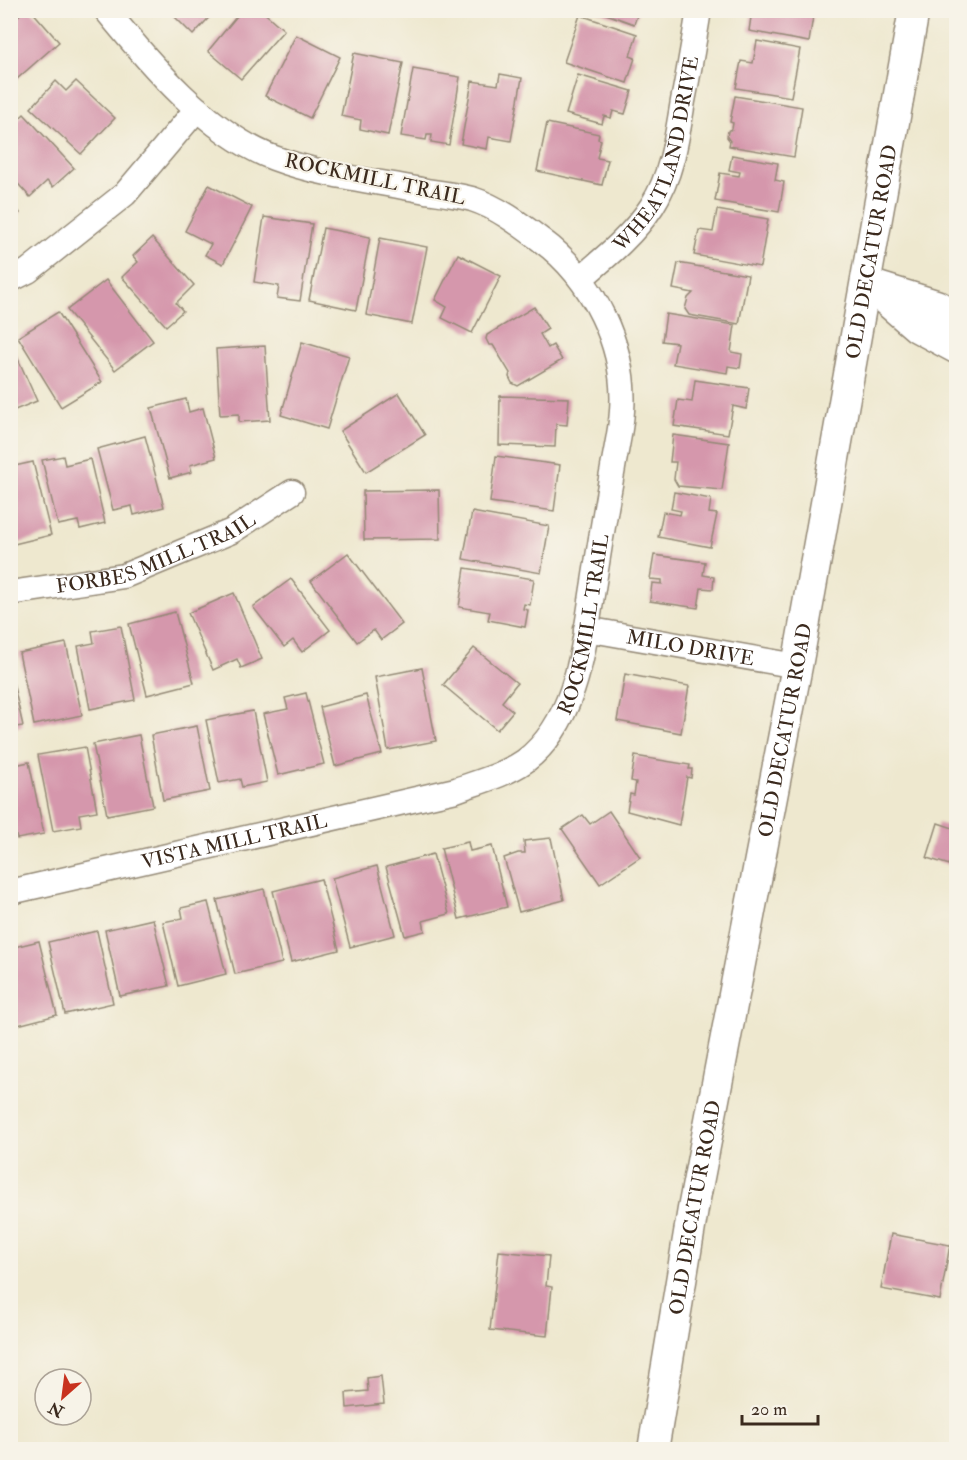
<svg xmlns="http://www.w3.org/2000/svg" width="967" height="1460" font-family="'IM FELL Double Pica',serif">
<rect width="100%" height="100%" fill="#f7f3e8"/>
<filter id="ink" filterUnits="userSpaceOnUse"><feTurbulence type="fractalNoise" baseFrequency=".0167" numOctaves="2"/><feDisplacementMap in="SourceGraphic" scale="12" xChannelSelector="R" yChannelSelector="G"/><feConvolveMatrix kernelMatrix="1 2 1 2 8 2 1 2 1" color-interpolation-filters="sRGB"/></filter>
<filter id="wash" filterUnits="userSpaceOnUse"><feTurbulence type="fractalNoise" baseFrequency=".008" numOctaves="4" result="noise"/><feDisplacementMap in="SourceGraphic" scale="24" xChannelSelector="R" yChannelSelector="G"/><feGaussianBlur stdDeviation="1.35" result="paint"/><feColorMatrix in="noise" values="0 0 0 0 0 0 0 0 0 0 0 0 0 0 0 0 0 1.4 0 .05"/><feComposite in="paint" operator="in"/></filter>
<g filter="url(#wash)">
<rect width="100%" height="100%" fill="#eee8cf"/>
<g id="blocks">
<!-- building -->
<g fill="#d597ac">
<polygon points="25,10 31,10 59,42 10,85 10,23"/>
<polygon points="168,10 216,10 193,35"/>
<polygon points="242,10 261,10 284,30 241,79 208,51"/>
<polygon points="595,10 639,10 634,24"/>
<polygon points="752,10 814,10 809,42 749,31"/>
<polygon points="580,15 637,34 630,56 635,58 627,83 564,62"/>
<polygon points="296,35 340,57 310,118 265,96"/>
<polygon points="757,41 800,49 791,97 736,88 741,61 753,63"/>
<polygon points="354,53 403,63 388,135 360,129 361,120 341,116"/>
<polygon points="413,69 460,77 449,145 431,142 432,135 427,135 426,140 401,136"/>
<polygon points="500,74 522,78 511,141 489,137 487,149 461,144 472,81 498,85"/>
<polygon points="578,75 632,91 625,114 613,111 611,118 604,116 602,124 566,114"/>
<polygon points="56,81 66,91 76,81 115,118 81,154 31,108"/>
<polygon points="735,96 802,107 794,157 729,146 730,141 727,137 728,131 732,129 733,123 730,122"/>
<polygon points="24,114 74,168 53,187 47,181 30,197 10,175 10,127"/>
<polygon points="547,123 599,134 598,139 601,140 597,158 608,160 602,185 537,171"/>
<polygon points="732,155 778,163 775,180 784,182 779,212 715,201 720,173 739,176 740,172 729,170"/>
<polygon points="209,185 252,207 223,264 205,255 211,244 185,231"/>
<polygon points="10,199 20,213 10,219"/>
<polygon points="717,210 768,219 760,267 694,255 699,230 713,232"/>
<polygon points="264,217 312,224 300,301 277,298 279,286 254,282"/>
<polygon points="323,228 370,237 356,310 309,300"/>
<polygon points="152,238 194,285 176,303 183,311 166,326 122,277 138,262 133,256"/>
<polygon points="380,238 427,247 412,324 366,315"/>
<polygon points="458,254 501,276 472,333 442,318 447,307 435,300"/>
<polygon points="678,263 748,275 739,324 689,315 685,309 688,298 693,293 673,289"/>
<polygon points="106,280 153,341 115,370 67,310"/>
<polygon points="534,307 548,329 540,334 548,348 553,345 562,360 518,386 512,383 509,377 510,373 493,345 489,345 486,339 487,335"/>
<polygon points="58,312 102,382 61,407 18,337"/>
<polygon points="666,314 735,325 731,352 742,354 740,368 728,366 727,373 673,364 677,343 662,341"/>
<polygon points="10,341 37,401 10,412"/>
<polygon points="302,342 349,356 327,429 281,415"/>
<polygon points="265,346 270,420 239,422 239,414 220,415 216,349"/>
<polygon points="695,380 749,388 746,409 733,406 728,434 674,426 678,400 692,402"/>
<polygon points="399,393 425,435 366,472 340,431"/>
<polygon points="500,396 569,398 567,425 556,424 555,447 499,445"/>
<polygon points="186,399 189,412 203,408 216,458 190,465 192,472 170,478 151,408"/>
<polygon points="673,435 729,443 722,490 678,486 674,479 676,462 670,462"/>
<polygon points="145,436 164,507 134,515 132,506 113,510 97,449"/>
<polygon points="63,456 65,465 90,459 105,523 80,529 78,521 58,525 42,460"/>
<polygon points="496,456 560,465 554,511 490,502"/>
<polygon points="33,462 51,535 10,545 10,467"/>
<polygon points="439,490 440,539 364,540 363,491"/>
<polygon points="674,492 711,499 709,513 717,514 710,547 658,537 663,512 680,515 681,511 671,509"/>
<polygon points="472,512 549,526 541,573 463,559"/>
<polygon points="348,553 402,624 381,640 374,630 357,642 311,581"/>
<polygon points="654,555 705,562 703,575 714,577 713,589 701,588 698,608 650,601 652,583 662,584 662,580 650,579"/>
<polygon points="465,568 534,579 530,605 524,604 523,609 528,610 525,627 488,620 490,612 459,607"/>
<polygon points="291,579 330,630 302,652 293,640 284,647 253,607"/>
<polygon points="234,593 262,659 241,668 237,659 213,670 188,613"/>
<polygon points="175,612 194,683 147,695 129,624"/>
<polygon points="121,626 135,700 90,709 78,646 94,643 92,631"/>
<polygon points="66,643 82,715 34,725 19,653"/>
<polygon points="474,648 517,683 502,702 513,711 497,730 443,685"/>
<polygon points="422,668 436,741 388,750 375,677"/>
<polygon points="10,669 23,726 10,728"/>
<polygon points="625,674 689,686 681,733 617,721"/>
<polygon points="306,693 324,764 278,775 263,714 288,709 285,698"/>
<polygon points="366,695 382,754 335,766 320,707"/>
<polygon points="253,711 267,782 242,787 240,779 219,783 206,720"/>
<polygon points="197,726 210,791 163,800 151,735"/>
<polygon points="139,735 153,806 107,815 93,744"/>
<polygon points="85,747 97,811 79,814 81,826 53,831 38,755"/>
<polygon points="635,756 690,765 689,769 692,769 691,778 687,777 679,825 627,811 630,794 634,795 636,782 631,781"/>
<polygon points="29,762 44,834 17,839 15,832 10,833 10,766"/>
<polygon points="609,811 640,857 600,884 562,829 583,815 590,824"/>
<polygon points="938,823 956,829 956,867 927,858"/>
<polygon points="551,838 564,900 519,912 504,858 518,853 525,853 524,841"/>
<polygon points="468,842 470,851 492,846 507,907 459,919 441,848"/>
<polygon points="433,854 449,914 423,921 425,931 405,936 386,867"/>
<polygon points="377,866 395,935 350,947 332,878"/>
<polygon points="321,879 339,950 291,962 273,891"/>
<polygon points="264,889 282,963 235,974 217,900"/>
<polygon points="208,902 226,974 178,986 163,922 183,918 181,908"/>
<polygon points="153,919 169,986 120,996 105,930"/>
<polygon points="97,931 113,1003 65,1014 48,942"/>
<polygon points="39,941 57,1015 10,1027 10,948"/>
<polygon points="891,1234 950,1245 940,1300 881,1289"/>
<polygon points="499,1251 549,1256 546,1286 552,1287 547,1336 490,1330"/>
<polygon points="381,1376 384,1404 347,1408 346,1393 368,1391 367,1378"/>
</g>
</g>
</g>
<g filter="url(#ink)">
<use href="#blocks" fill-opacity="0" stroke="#948976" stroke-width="1.5"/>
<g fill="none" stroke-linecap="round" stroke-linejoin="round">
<!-- minor casing -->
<g stroke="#948976" stroke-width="27">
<g id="minor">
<path id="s1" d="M581,278C607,256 633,235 652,206C672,175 677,137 683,101C689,71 694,41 699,10"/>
<polyline points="10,280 28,271 125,194 197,109"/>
<path id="s2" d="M10,593L124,576L232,531L292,492"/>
<path id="s3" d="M586,629L797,666"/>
<path id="s4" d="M10,892L456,790C478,782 505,775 525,761C578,721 584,643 594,582C600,544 606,506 613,468C616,449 621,430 622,411C627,347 592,277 541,240C520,224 497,207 472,199C457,195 441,193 426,191C376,181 322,176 274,158C209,134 149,63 106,10"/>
</g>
</g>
<!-- tertiary casing -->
<g stroke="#948976" stroke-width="33">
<g id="tertiary">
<polyline points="866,283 917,327 956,348"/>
<polyline points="878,287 936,305 956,316"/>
<path id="s5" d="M653,1450L693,1209L797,666L914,10"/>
</g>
</g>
<!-- minor -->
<use href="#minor" stroke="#fff" stroke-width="24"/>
<!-- tertiary -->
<use href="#tertiary" stroke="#fff" stroke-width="30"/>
</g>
</g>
<g text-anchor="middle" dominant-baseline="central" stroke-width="4.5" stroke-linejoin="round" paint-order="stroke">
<!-- street labels -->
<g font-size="20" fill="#3b2a1e" stroke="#f7f3e8">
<text stroke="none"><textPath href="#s1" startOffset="152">WHEATLAND DRIVE</textPath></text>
<text transform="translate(375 179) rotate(12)">ROCKMILL TRAIL</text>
<text stroke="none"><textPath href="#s5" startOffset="1218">OLD DECATUR ROAD</textPath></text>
<text stroke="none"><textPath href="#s2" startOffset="152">FORBES MILL TRAIL</textPath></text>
<text stroke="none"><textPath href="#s4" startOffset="686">ROCKMILL TRAIL</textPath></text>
<text stroke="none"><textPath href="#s3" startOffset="106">MILO DRIVE</textPath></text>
<text stroke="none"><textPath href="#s5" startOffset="732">OLD DECATUR ROAD</textPath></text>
<text stroke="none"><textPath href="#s4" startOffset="230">VISTA MILL TRAIL</textPath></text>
<text stroke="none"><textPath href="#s5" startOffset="246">OLD DECATUR ROAD</textPath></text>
</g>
</g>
<!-- margin -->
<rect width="967" height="1460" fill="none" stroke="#f7f3e8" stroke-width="36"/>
<!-- north arrow -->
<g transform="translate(63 1397) rotate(208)"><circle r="28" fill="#f7f3e8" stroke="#aca397" stroke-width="1.5"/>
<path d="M0-4.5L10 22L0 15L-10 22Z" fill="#c8321e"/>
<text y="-9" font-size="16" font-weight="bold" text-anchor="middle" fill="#3b2a1e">N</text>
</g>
<!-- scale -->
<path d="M742 1415v9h76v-9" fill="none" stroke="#3b2a1e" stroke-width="3"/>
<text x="751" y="1415" font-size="18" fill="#3b2a1e" stroke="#f7f3e8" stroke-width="4.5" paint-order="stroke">20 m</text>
</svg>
